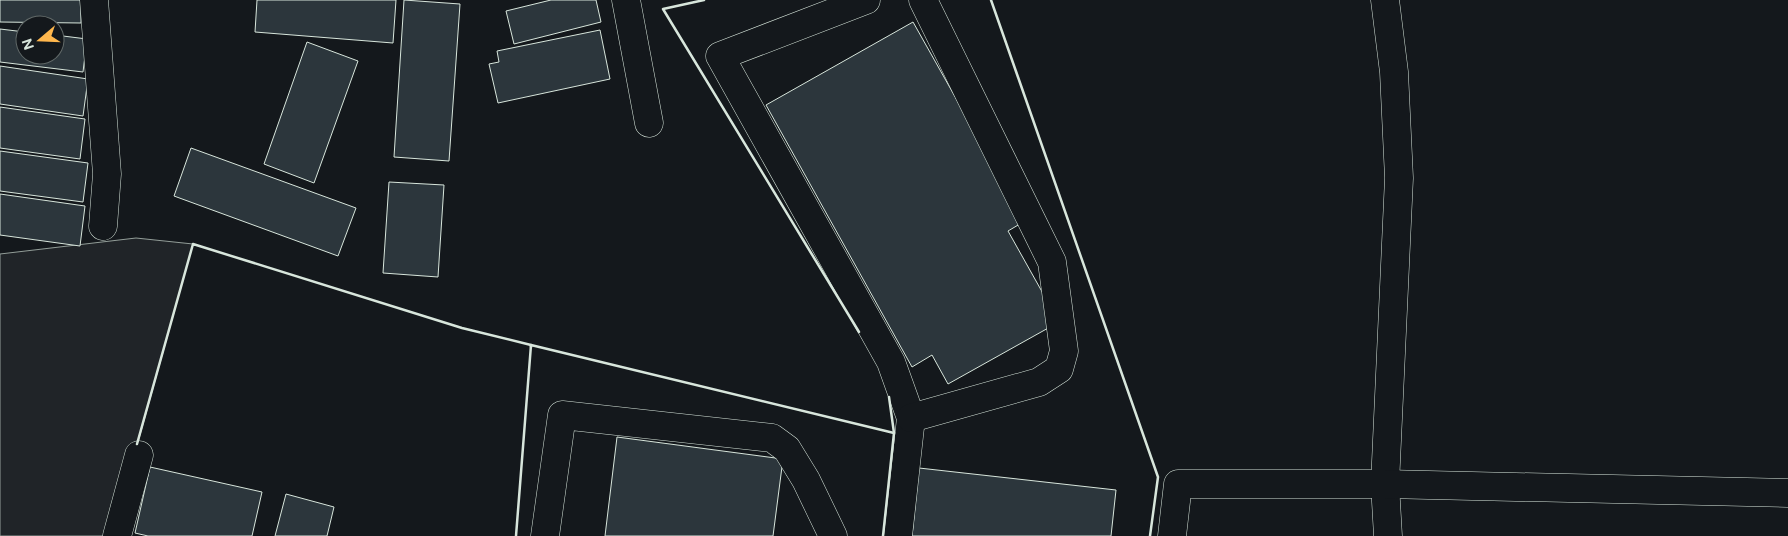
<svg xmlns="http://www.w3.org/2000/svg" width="1788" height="536" font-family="Figtree,sans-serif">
<rect width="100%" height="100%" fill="#14181c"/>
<!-- green -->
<polygon fill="#202428" stroke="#939e99" points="136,238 193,244 112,536 0,536 0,254"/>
<!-- building -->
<g fill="#2c363c" stroke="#d8e6dc">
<polygon points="0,0 81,0 81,23 0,22"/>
<polygon points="257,0 396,0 393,43 255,32"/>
<polygon points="404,0 460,4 449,161 394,157"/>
<polygon points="551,0 596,0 601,22 514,44 506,11"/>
<polygon points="913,22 1025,221 1008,231 1059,322 948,384 932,355 912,367 766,105"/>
<polygon points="0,29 25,32 25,55 55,55 55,35 87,39 83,72 0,62"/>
<polygon points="600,30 610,79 498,103 489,64 499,62 497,51"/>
<polygon points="307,42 358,61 314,183 264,164"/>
<polygon points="0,66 88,79 83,116 0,104"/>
<polygon points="0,107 85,119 80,159 0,148"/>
<polygon points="191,148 356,208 338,256 174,196"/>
<polygon points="0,151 88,163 83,202 0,191"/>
<polygon points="389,182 444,185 438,277 383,273"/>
<polygon points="0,194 85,206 80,246 0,235"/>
<polygon points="617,437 783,459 773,536 605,536"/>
<polygon points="150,467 262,492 252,536 148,536 135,533"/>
<polygon points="919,468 1116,490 1111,536 912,536"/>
<polygon points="286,494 334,507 327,536 275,536"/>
</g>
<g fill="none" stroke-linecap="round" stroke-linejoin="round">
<!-- minor casing -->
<g stroke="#d8e6dc" stroke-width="29">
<g id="minor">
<polyline points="94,0 107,174 103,226"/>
<polyline points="626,0 649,123"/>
<polyline points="866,0 720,56 891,362 911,418 898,536"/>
<polyline points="1385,0 1394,72 1399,178 1385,484 1388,536"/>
<polyline points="911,418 1039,382 1059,369 1064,351 1052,262 923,0"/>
<polyline points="117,536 139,455"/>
<polyline points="545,536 562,415 772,438 787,449 806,480 833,536"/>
<polyline points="1172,536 1178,484 1385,484 1788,493"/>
</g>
</g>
<!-- minor -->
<use href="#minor" stroke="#14181c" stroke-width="28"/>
<!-- wall -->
<g stroke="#d8e6dc" stroke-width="2.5">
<polyline points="704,0 663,9 859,332"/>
<polyline points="991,0 1158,477 1150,536"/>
<polyline points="531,347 531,345 894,433"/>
<polyline points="137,444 193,244 462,328 531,345 516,536"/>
<polyline points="883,536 894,433 889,397"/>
</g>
</g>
<!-- north arrow -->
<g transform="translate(40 40) rotate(251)"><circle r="24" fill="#14181c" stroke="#626a69"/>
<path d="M0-4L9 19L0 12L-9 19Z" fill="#ffb74d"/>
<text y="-8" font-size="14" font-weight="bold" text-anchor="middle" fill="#d8e6dc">N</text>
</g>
</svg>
